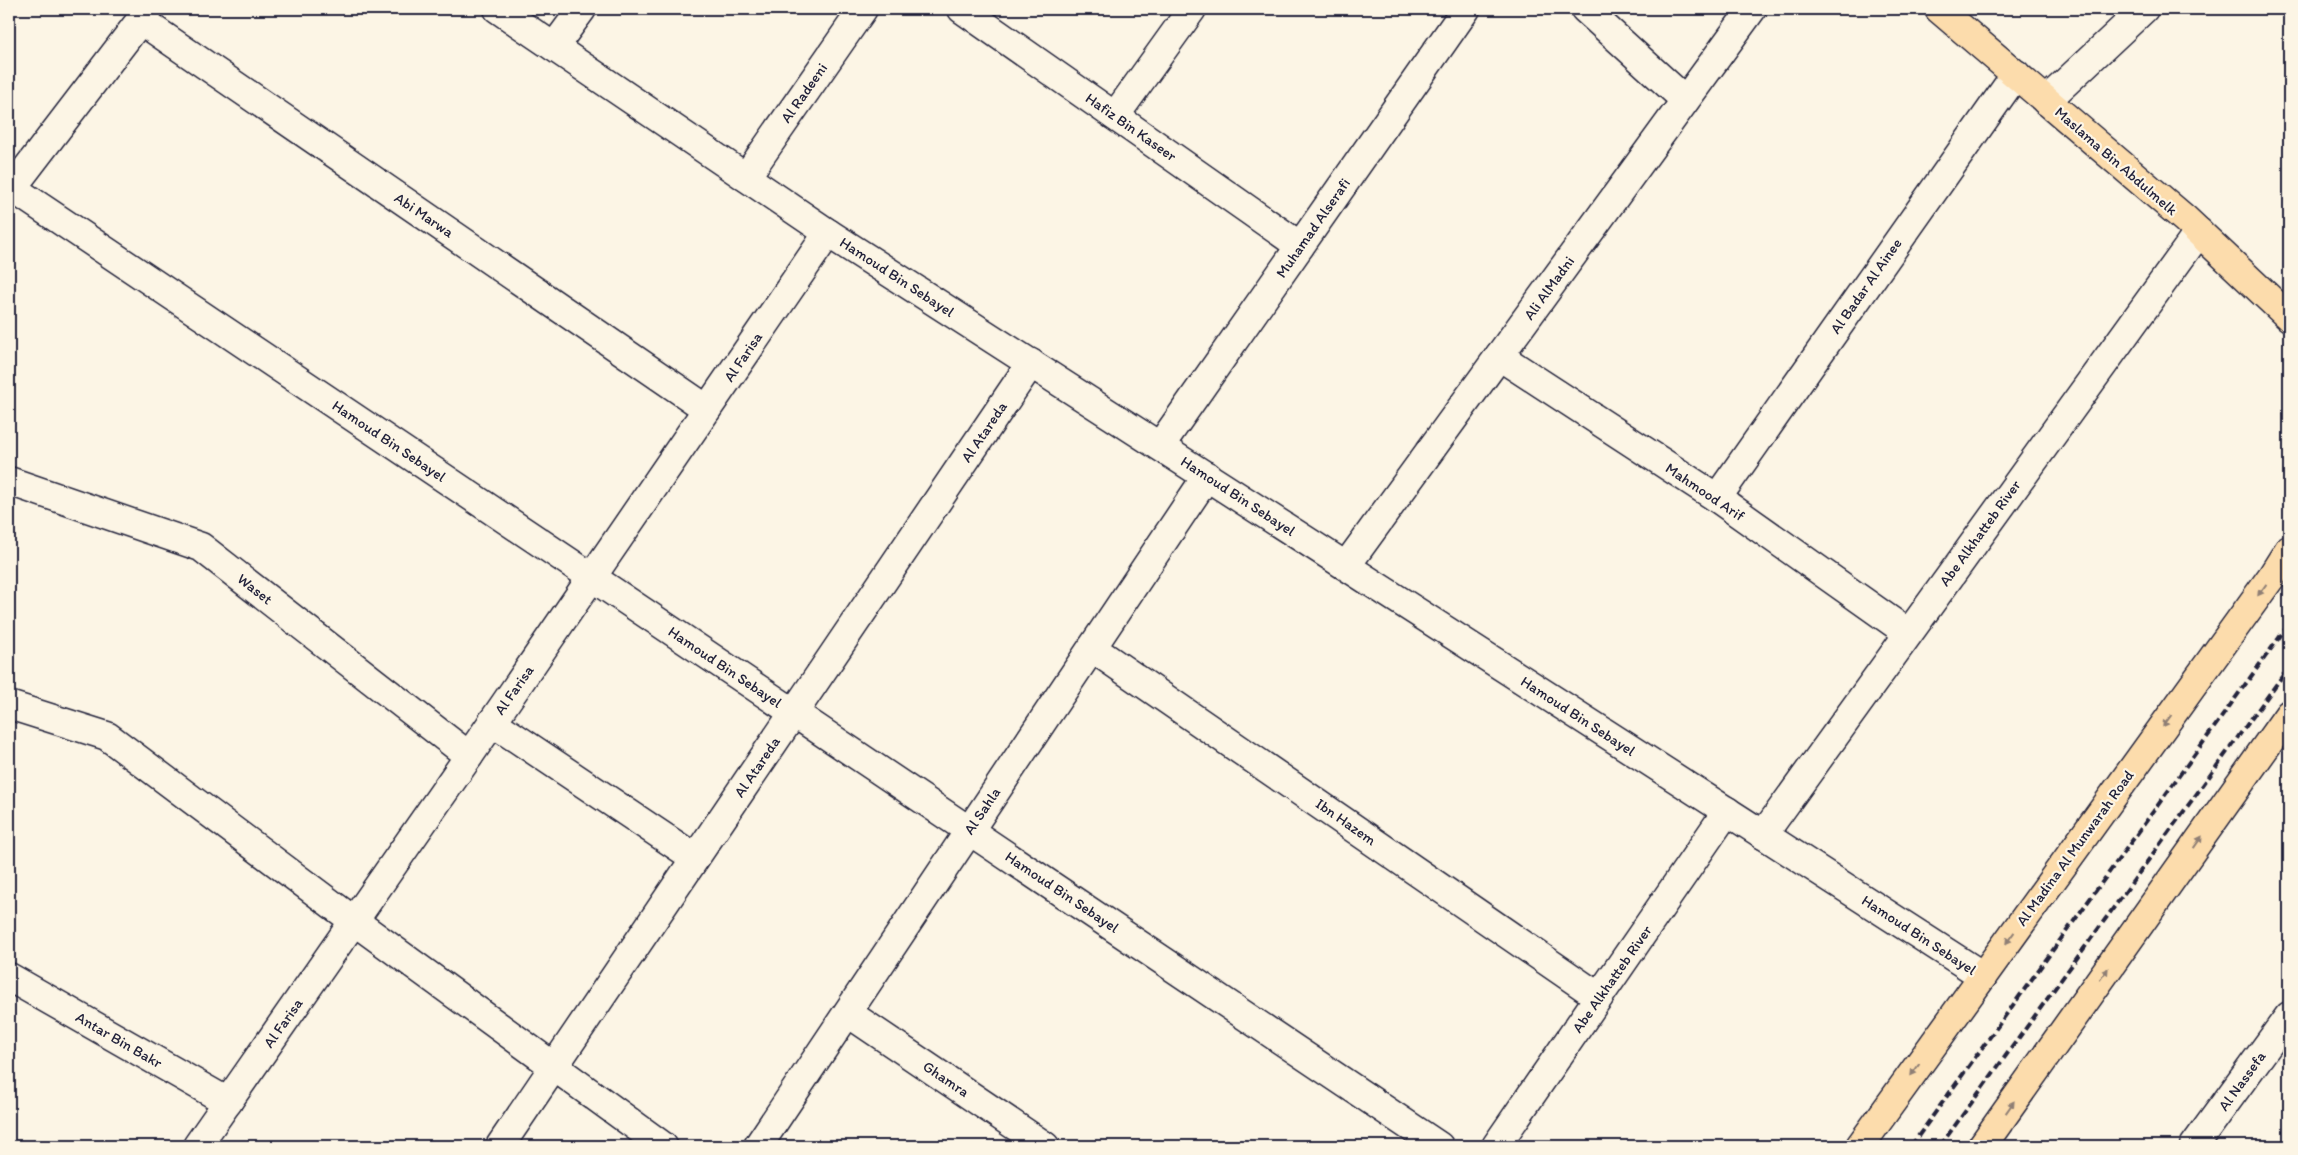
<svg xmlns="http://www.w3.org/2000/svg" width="2298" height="1155" font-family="Itim,sans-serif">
<rect width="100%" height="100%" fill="#fcf5e5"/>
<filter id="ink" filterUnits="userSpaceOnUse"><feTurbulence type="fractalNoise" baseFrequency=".02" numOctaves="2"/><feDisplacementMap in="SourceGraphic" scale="10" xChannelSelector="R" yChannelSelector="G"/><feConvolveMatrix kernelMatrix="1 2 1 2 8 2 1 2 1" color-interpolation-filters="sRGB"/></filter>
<g filter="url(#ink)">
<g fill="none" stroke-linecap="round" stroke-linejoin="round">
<!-- minor casing -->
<g stroke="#22223b" stroke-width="31">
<g id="minor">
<polyline points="498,9 828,233 1983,976"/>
<polyline points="962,9 1300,246"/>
<polyline points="1585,9 1685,100"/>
<polyline points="140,20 707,409"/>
<polyline points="554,47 582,9"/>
<polyline points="2046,101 2144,9"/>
<polyline points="1115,116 1192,9"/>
<polyline points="746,177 863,9"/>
<polyline points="12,188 1439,1146"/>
<polyline points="9,192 149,9"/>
<polyline points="1499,356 1717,498 1908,633"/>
<polyline points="1160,446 1466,9"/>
<polyline points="9,481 201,547 469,756"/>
<polyline points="1717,498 2016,74"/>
<polyline points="1346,566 1752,9"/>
<polyline points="1092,648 1599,997"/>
<polyline points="9,705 107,736 354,921 663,1146"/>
<polyline points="492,722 695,858"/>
<polyline points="1763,835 2199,232"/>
<polyline points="9,977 228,1102"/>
<polyline points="848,1013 1045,1146"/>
<polyline points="197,1146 469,756 828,233"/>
<polyline points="500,1146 1031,363"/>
<polyline points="758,1146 1207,476"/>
<polyline points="1496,1146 1727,811"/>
<polyline points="2194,1146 2289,1016"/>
</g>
</g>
<!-- major casing -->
<g stroke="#22223b" stroke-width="31">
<g id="major">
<polyline points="1939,9 2185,219 2289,317"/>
<polyline points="1860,1146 2272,576 2289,549"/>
<polyline points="1982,1146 2289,714"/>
</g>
</g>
<!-- minor -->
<use href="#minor" stroke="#fcf5e5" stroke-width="28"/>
<!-- major -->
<use href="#major" stroke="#fcdcac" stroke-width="28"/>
<!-- rail -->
<g stroke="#22223b" stroke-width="4" stroke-dasharray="8 4" stroke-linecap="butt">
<polyline points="1911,1146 2289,624"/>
<polyline points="1940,1146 2289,667"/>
</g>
</g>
<!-- one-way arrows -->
<defs><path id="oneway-solid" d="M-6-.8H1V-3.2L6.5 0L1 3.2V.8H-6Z" transform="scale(1.25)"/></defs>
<g fill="#8f7f74">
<use href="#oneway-solid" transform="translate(2262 590) rotate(126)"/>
<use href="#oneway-solid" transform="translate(2167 721) rotate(126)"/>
<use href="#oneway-solid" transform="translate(2198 842) rotate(-55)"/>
<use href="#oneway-solid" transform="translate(2010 938) rotate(126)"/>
<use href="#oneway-solid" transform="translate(2104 974) rotate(-55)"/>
<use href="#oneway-solid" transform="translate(1915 1070) rotate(126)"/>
<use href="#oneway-solid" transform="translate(2010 1107) rotate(-55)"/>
</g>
</g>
<g text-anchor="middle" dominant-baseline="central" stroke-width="4.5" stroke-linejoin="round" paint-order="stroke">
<!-- street labels -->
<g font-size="15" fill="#22223b" stroke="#fcf5e5">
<text transform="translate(804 93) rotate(-55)">Al Radeeni</text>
<text transform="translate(1131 127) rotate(35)">Hafiz Bin Kaseer</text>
<text transform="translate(2116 161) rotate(41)">Maslama Bin Abdulmelk</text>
<text transform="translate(424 215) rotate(34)">Abi Marwa</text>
<text transform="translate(1313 228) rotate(-55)">Muhamad Alserafi</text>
<text transform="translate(897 277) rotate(33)">Hamoud Bin Sebayel</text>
<text transform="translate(1866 286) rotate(-55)">Al Badar Al Ainee</text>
<text transform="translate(1549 288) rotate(-54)">Ali AlMadni</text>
<text transform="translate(743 357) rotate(-56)">Al Farisa</text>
<text transform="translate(984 432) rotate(-56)">Al Atareda</text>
<text transform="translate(389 441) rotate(34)">Hamoud Bin Sebayel</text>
<text transform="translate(1705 492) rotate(34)">Mahmood Arif</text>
<text transform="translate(1238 496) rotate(33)">Hamoud Bin Sebayel</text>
<text transform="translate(1980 533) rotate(-54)">Abe Alkhatteb River</text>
<text transform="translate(255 589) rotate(38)">Waset</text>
<text transform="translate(725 667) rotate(34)">Hamoud Bin Sebayel</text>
<text transform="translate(514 690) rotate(-55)">Al Farisa</text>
<text transform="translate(1578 716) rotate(33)">Hamoud Bin Sebayel</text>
<text transform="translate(757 767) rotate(-56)">Al Atareda</text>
<text transform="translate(982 811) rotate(-56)">Al Sahla</text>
<text transform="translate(1346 822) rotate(35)">Ibn Hazem</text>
<text transform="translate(2075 848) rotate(-54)">Al Madina Al Munwarah Road</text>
<text transform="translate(1062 892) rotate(34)">Hamoud Bin Sebayel</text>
<text transform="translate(1919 935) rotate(33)">Hamoud Bin Sebayel</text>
<text transform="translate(1612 979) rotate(-55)">Abe Alkhatteb River</text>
<text transform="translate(283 1023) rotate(-55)">Al Farisa</text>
<text transform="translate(119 1040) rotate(30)">Antar Bin Bakr</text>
<text transform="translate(946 1079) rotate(34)">Ghamra</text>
<text transform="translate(2242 1081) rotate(-54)">Al Nassefa</text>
</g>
</g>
<!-- margin -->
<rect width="2298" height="1155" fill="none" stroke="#fcf5e5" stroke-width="30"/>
<rect x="15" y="15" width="2268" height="1125" fill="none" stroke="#22223b" stroke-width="2" filter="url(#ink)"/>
</svg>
